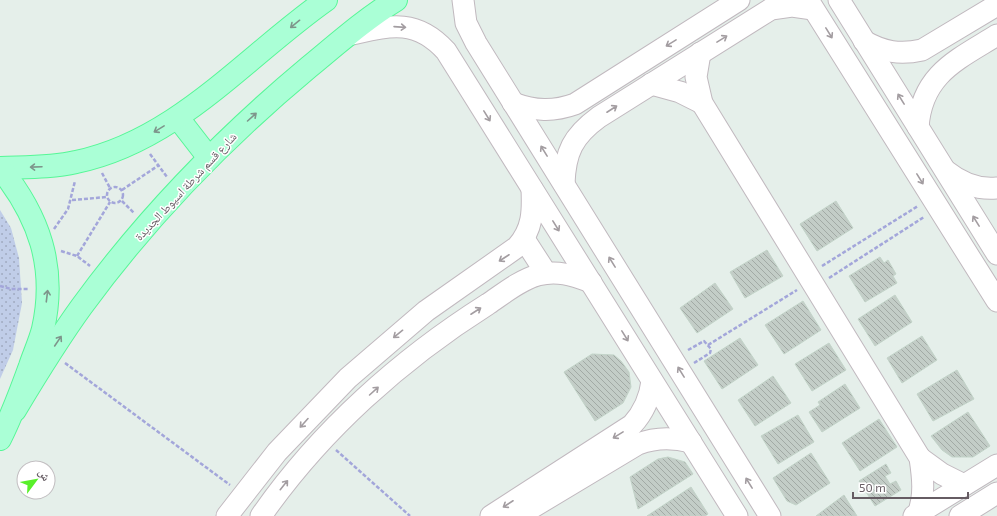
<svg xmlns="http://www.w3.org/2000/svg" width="997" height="516" font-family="'Exo 2','Noto Naskh Arabic',sans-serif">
<defs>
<pattern id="garden-dots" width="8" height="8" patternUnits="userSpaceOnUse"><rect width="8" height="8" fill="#c0cde8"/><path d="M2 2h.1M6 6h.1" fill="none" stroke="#a0aac0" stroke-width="1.8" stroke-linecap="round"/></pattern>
<pattern id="building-back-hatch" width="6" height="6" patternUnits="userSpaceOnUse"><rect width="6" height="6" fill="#c3cdc7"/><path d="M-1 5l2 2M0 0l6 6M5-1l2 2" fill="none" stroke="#a2aaa5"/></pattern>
</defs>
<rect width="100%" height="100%" fill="#e5efea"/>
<!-- garden -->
<polygon fill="url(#garden-dots)" points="0,210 11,228 19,258 22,303 13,350 0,379"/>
<!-- building -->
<g fill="url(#building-back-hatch)" stroke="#c3d4c9">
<polygon points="836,201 853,228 817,251 800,224"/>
<polygon points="767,250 783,276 745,298 730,272"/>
<polygon points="880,257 884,263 888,260 896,274 893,276 897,283 865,302 849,276"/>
<polygon points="715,283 733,309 697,333 680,308"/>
<polygon points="895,295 912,322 875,346 858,319"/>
<polygon points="803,301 821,330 784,354 765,325"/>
<polygon points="922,336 937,360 902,383 887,358"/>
<polygon points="740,338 758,365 722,389 704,361"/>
<polygon points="829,343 846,370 812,391 795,364"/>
<polygon points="592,354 614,355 621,361 629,372 631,387 623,403 595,421 564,372"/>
<polygon points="957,370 974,399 933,421 917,394"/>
<polygon points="773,376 791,403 755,426 738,400"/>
<polygon points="845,384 860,408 822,432 809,412 820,405 818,402"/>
<polygon points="968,412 990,446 973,457 952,457 942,450 931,436"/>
<polygon points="798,415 814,442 778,464 761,436"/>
<polygon points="879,419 897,447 860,471 842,443"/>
<polygon points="811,453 830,483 796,505 787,501 773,478"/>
<polygon points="668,457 685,462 693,474 638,509 630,477 658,459"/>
<polygon points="886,464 891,473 885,476 890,484 896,481 901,490 875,506 859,481"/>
<polygon points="691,487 708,514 705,516 647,516"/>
<polygon points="844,495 857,516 816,516"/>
</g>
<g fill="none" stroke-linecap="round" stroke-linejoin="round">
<!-- minor casing -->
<g stroke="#c1b9bf" stroke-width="23">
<g id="minor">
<polyline points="463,0 466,23 476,43 770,516"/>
<polyline points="808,0 997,301"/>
<polyline points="839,0 997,254"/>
<path d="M348,35C388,26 415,17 446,51L737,516"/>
<path d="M864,41C883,52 900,55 922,50L997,5"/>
<path d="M700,53L696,77L702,103L920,458C923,478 925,496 918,514"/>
<polyline points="651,84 680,92 702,103"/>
<path d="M513,103C535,111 553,112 575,104L739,0"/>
<path d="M918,127C922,74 957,60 997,35"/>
<path d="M946,171C961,183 978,190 997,188"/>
<path d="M564,184C565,152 573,136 599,117L771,9L792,6L813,9"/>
<polyline points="524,239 546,273"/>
<polyline points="920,458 942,474 964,485"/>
<path d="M227,516L277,452L348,378L426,311L517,247C533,229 533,211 532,189"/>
<path d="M261,516C320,431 401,359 488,304C503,294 520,280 538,275C557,270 572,275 591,282"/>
<path d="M491,516L632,425C644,412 650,398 652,381"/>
<path d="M518,516L638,444C656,437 672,437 691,442"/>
<polyline points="914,516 997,465"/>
<polyline points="960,516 997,493"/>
</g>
</g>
<!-- major casing -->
<g stroke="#56f797" stroke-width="24">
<g id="major">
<polyline points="178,118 209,158"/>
<path d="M0,168C25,167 51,168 76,162C177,141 245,57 326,0"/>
<path d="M0,168C39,216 57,267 43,329C40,341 34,354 30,366C21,391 12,415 0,439"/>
<path d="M15,410C36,375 58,339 82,306C147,217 225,137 309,67C337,44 365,19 396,0"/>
</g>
</g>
<!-- path -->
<g stroke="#a3a6da" stroke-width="2.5" stroke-dasharray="4 2" stroke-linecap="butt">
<polyline points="150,154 167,177"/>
<polyline points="102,173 110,188"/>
<circle cx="115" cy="195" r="8"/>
<polyline points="122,190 159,165"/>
<polyline points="72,200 107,197"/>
<polyline points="122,201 134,213"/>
<polyline points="54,229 68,209 75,181"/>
<polyline points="61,251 77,256 90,266"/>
<polyline points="77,256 110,202"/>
<polyline points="822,266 918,206"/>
<polyline points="829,278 924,217"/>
<polyline points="0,286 11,289 29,289"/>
<polyline points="708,345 797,290"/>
<polyline points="688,350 704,341 711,349 710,353 694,363"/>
<polyline points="65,363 230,485"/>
<polyline points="336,450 410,516"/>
</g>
<!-- minor -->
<use href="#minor" stroke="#fff" stroke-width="21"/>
<!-- major -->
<use href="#major" stroke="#aaffd6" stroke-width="22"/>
</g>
<!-- one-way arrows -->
<defs><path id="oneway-shaft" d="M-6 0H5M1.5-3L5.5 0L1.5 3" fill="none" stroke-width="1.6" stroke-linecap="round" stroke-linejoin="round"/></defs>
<g stroke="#7e958b">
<use href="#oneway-shaft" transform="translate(295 24) rotate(141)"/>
<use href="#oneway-shaft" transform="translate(252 117) rotate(-42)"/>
<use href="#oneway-shaft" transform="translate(159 129) rotate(149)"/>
<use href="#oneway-shaft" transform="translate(36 167) rotate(178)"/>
<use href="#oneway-shaft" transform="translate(47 296) rotate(-83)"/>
<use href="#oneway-shaft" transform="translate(58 341) rotate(-56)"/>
</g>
<g stroke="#a39da1">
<use href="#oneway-shaft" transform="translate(400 27) rotate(4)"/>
<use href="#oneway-shaft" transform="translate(829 33) rotate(58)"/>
<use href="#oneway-shaft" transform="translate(722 39) rotate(-32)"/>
<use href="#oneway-shaft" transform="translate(671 43) rotate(148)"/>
<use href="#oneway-shaft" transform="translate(901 99) rotate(-122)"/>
<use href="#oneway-shaft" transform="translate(612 109) rotate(-33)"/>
<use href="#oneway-shaft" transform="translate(487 116) rotate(58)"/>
<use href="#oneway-shaft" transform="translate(544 151) rotate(-122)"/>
<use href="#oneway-shaft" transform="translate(920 179) rotate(58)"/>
<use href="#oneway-shaft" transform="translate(976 221) rotate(-122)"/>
<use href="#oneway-shaft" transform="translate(556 226) rotate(58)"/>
<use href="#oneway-shaft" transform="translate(504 258) rotate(147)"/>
<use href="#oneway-shaft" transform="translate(612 262) rotate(-122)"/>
<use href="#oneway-shaft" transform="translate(476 311) rotate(-33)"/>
<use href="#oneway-shaft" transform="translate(398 334) rotate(141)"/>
<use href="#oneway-shaft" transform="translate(625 336) rotate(58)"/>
<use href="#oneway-shaft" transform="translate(681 372) rotate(-122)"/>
<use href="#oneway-shaft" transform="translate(374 391) rotate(-42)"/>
<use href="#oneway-shaft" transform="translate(304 423) rotate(132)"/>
<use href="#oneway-shaft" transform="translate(618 435) rotate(148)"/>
<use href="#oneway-shaft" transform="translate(749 483) rotate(-122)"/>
<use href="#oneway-shaft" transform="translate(284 485) rotate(-51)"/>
<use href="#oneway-shaft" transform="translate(508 504) rotate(147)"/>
</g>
<g text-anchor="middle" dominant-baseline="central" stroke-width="3" stroke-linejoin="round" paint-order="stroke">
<!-- street labels -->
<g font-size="12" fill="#665c63" stroke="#fff">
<text transform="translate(185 186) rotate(-47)">شارع قسم شرطة اسيوط الجديدة</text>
</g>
</g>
<!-- north arrow -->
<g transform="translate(36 480) rotate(58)"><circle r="19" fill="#ffffff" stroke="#c2bec1"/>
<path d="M0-3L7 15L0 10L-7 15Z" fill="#59f02a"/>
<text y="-6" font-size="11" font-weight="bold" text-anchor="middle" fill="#665c63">ش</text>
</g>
<!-- scale -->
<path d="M853 492v6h115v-6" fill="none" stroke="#665c63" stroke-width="2"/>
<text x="859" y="492" font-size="12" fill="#665c63" stroke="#ffffff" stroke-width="3" paint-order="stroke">50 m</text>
</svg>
